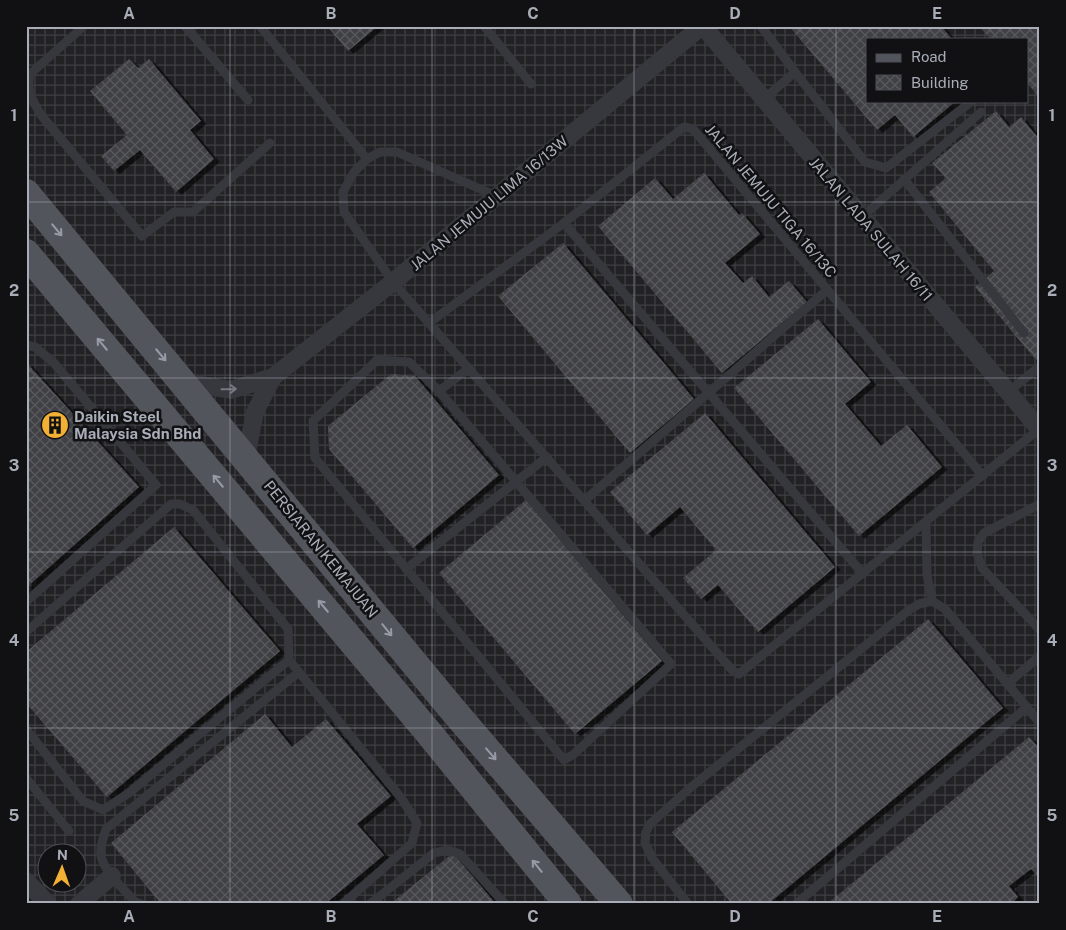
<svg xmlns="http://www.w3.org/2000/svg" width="1066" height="930" font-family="'Public Sans',sans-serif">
<defs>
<pattern id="industrial-grid" width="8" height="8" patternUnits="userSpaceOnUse" patternTransform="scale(1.25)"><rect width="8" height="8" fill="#222225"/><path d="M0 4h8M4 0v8" fill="none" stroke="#3f3f43"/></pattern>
<pattern id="building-cross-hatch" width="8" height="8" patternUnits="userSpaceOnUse" patternTransform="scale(1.25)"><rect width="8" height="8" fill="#404145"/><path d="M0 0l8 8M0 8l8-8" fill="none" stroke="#595a5e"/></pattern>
<filter id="shadow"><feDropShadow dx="5.5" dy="3" stdDeviation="0" flood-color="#0009"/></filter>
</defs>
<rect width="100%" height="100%" fill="#161618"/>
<!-- industrial -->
<path fill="url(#industrial-grid)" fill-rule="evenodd" d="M26,26H1040V904H26ZM867,39H1027V101H867ZM48,852H78V882H48Z"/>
<!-- building -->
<g fill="url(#building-cross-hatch)" filter="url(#shadow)">
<polygon points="327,26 378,26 348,51"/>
<polygon points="789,26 941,26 952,39 867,39 867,101 956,101 913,137 895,115 877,130"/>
<polygon points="979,26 1040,26 1040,98 1027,83 1027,39 990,39"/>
<polygon points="129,59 138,68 149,59 201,121 190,130 214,159 176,192 140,150 114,171 101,156 127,135 90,91"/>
<polygon points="996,111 1009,127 1021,117 1040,140 1040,357 1036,360 975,287 994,271 929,192 946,178 932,163"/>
<polygon points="704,173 739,215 742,213 760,234 725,263 743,283 752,276 769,297 789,281 807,302 722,373 598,226 655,178 673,199"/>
<polygon points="563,243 694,399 630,453 498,296"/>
<polygon points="818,319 871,382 845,404 881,446 907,425 942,467 859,536 734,388"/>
<polygon points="26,362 139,487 26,588"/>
<polygon points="391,374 415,376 499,475 413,548 329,449 328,426"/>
<polygon points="705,413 835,567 758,632 718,585 701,599 683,578 716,550 680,507 647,535 610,492"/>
<polygon points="526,500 662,661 575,734 439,573"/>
<polygon points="174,527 280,651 107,797 26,703 26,652"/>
<polygon points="928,619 1003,708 768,904 732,904 672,832"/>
<polygon points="265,714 292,747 326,719 391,796 357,824 384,855 325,904 188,904 185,900 180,904 161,904 111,843"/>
<polygon points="1029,737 1040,749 1040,879 1031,869 1009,886 1018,897 1011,904 987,904 986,902 983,904 827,904"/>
<polygon points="453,853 496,904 390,904"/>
</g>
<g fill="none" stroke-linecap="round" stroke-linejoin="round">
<!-- lane -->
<g stroke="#37383d" stroke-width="9">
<path d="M84,26L30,74C26,91 33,101 41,115L142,236L174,212H193L270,143"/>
<polyline points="185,26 248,100"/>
<polyline points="260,26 367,159"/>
<polyline points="484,26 531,84"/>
<polyline points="761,26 795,72"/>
<polyline points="764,99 795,72 865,162 886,168 972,101"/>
<polyline points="904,179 1024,333"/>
<polyline points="496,196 397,152 380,152 367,159 354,172 343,192 344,212 393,282 733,671 739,674 1039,429"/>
<polyline points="862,217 981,112"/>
<polyline points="564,223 863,574"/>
<polyline points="429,323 564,223 684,127 693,129 983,476"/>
<polyline points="26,345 35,347 54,363 156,485 26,602"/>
<polygon points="377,360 409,362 439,391 671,664 574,754 564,760 315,458 313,421"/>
<polyline points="439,391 469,368"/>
<polyline points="1007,393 1040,366"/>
<polyline points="585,500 827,290"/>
<polyline points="1040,504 984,533 978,542 977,553 982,568 1040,630"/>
<polyline points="926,523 927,575 932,601"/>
<polyline points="406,569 547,457"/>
<polyline points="26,632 171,504 180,504 193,510 288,629 289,660 278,669 129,793 103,810 83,801 26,729"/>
<polyline points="289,660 402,799 417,823 412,843 343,904"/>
<polyline points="1008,683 1040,656"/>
<polyline points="26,778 69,831"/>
<path d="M141,904L135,902C124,889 105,873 101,856C99,847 104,837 106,829L299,672"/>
<polyline points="370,904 434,853 448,850 460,854 505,904"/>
<polyline points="688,904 652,858 645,843 646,832 650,824 690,788 909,610 919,604 932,601 945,609 1040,723"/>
<polyline points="796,904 1027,707"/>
</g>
<!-- street -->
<g stroke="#37383d" stroke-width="18">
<polyline points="703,26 1040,430"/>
<polyline points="184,382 231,390 273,377 393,282 702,26"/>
<polyline points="246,457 255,412 273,377"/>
<polyline points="26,881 48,904"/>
<polyline points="79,904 112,876"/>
</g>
<!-- primary -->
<g stroke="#53555c" stroke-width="28">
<polyline points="26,193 452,709 619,904"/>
<polyline points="26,253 428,732 568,904"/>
</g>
</g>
<!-- one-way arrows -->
<defs><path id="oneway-shaft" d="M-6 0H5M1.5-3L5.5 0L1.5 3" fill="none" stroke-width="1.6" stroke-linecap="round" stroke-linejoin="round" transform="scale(1.25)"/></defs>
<g stroke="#979ba6">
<use href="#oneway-shaft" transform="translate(57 230) rotate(50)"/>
<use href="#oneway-shaft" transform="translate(102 344) rotate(-130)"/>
<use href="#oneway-shaft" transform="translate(161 355) rotate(50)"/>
<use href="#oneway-shaft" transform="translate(218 481) rotate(-130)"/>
<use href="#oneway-shaft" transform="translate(323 606) rotate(-130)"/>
<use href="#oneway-shaft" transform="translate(387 630) rotate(51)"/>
<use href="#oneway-shaft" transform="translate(491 754) rotate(49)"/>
<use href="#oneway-shaft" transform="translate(537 866) rotate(-129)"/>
</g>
<use stroke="#757881" href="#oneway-shaft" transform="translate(229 389) rotate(-1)"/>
<!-- grid -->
<path fill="none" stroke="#a8adb8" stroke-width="1" stroke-opacity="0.55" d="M230,26V904M432,26V904M634,26V904M836,26V904M26,202H1040M26,378H1040M26,552H1040M26,728H1040"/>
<!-- icons -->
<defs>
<g id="building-disc" transform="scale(1.4375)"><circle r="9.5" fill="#f2b134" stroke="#111113"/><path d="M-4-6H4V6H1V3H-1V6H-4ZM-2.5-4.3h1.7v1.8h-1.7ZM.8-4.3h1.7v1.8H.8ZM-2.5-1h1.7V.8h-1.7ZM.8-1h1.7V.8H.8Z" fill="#111"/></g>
</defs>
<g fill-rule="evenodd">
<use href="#building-disc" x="55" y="425"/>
</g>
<g text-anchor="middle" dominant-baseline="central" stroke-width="5" stroke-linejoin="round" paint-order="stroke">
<!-- street labels -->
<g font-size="15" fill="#a8adb8" stroke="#111113">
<text transform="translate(771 201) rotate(50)">JALAN JEMUJU TIGA 16/13C</text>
<text transform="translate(489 203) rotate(-40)">JALAN JEMUJU LIMA 16/13W</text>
<text transform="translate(871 229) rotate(50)">JALAN LADA SULAH 16/11</text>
<text transform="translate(321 549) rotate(51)">PERSIARAN KEMAJUAN</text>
</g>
<!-- poi labels -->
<g font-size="15" font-weight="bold" fill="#a8adb8" stroke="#111113" text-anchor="start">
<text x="74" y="416">Daikin Steel<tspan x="74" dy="17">Malaysia Sdn Bhd</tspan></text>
</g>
</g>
<!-- border -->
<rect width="1066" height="930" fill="none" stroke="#111113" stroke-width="55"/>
<!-- legend -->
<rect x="866" y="38" width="162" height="65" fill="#111113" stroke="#4d4f55"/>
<rect x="876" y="54" width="25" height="8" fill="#53555c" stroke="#4d4f55"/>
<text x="911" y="62" font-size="15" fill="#a8adb8">Road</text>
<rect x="876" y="75" width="25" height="15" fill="url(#building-cross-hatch)" stroke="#4d4f55"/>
<text x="911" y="88" font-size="15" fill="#a8adb8">Building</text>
<!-- north arrow -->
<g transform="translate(62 868) rotate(2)"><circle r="24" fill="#111113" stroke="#4d4f55"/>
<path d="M0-4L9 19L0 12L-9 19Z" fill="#f2b134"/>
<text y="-8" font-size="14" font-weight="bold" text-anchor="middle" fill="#a8adb8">N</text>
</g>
<rect x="28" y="28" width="1010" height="874" fill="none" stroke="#a8adb8" stroke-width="2"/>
<g font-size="16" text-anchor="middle" font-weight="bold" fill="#a8adb8">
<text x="129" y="19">A</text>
<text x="331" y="19">B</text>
<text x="533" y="19">C</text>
<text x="735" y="19">D</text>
<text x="937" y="19">E</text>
<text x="14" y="121">1</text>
<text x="1052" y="121">1</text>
<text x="14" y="296">2</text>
<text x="1052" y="296">2</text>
<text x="14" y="471">3</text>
<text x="1052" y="471">3</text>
<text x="14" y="646">4</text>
<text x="1052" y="646">4</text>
<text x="14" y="821">5</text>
<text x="1052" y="821">5</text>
<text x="129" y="922">A</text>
<text x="331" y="922">B</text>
<text x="533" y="922">C</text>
<text x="735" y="922">D</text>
<text x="937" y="922">E</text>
</g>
</svg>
